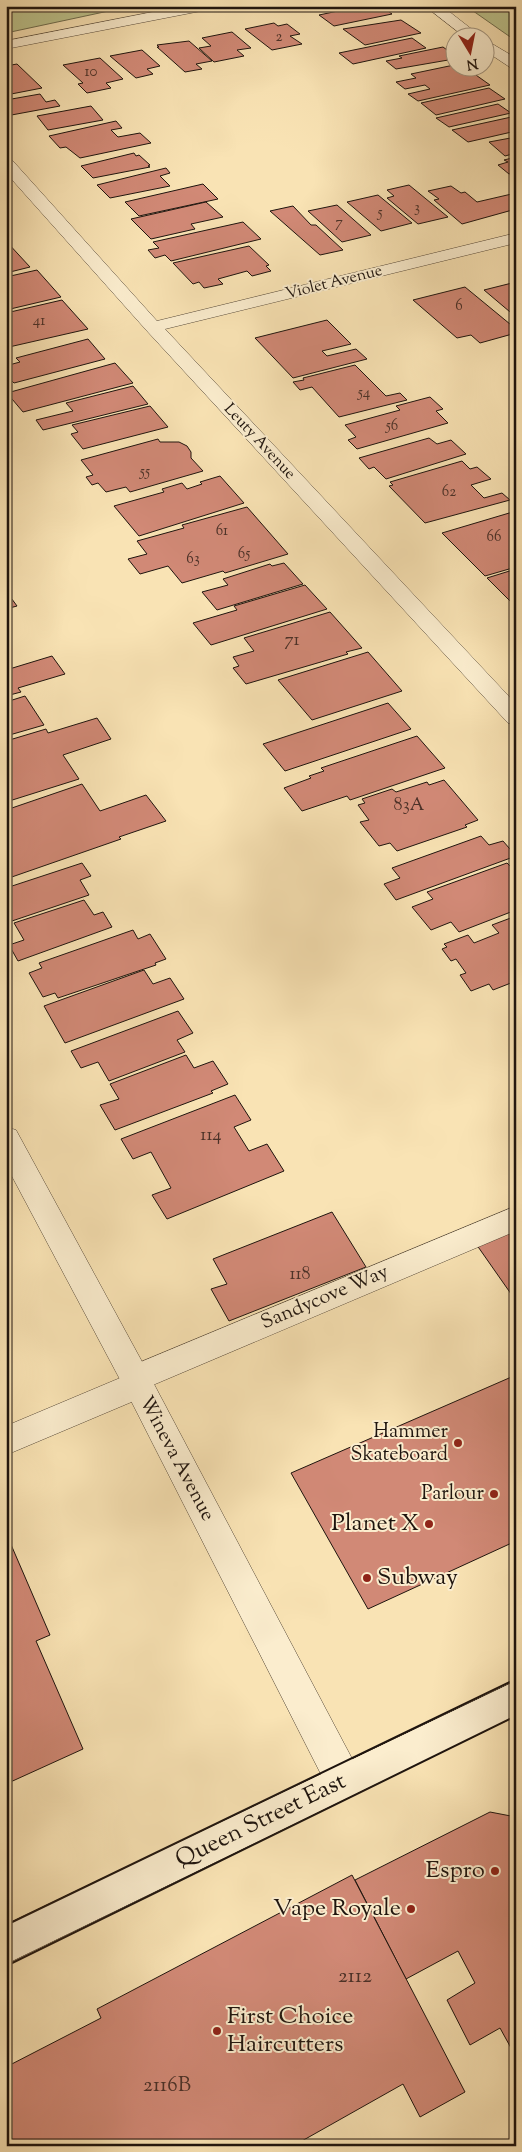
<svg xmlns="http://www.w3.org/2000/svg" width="522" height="2152" font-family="'Sorts Mill Goudy',serif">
<rect width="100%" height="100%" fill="#f9e3b4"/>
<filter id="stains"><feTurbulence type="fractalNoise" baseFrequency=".004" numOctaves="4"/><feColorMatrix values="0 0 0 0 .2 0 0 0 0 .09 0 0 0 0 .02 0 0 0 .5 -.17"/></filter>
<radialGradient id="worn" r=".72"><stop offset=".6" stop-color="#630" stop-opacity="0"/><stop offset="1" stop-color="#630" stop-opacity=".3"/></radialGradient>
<!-- green -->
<g fill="#bec48d" stroke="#6e6c4e">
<polygon points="6,6 132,6 6,33"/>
<polygon points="466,6 516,6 516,41"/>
</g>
<!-- building -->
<g fill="#d18976" stroke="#1e140e">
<polygon points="362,6 381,6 392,14 334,26 319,15"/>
<polygon points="401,20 421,33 365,45 343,29"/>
<polygon points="274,23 278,26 287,24 300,34 290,36 302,44 272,50 245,29"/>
<polygon points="232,32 251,48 237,50 244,56 214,62 199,48 211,46 202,38"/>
<polygon points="412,38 426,48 353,64 339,53"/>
<polygon points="189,41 212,61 196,64 202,69 185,72 157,47 159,47 157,45"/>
<polygon points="443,47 454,55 454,59 396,69 386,61 402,58 399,56"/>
<polygon points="142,50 160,66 147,69 153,74 136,78 110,56"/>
<polygon points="100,58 123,79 106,83 111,88 87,93 78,84 83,83 63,65"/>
<polygon points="17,64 42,88 6,95 6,66"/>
<polygon points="454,65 454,68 460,69 466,68 490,85 418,101 408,94 430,89 425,85 405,89 396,82 416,78 411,74"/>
<polygon points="489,88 505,99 436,115 421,103"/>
<polygon points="40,94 46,102 55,100 60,106 6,116 6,100"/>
<polygon points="498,104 511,113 449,127 436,118"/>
<polygon points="91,106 103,120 48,130 37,116"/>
<polygon points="516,116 516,131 468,142 452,130"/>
<polygon points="116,121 122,128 111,130 118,137 140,133 151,143 80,158 66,147 60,148 49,136"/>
<polygon points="516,137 516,153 505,156 489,142"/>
<polygon points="134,153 136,156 139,155 150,165 148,166 150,167 93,178 81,166"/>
<polygon points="516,157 516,172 509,174 498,165 508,162 504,160"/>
<polygon points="166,168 170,173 160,176 170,186 110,198 97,185"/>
<polygon points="203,184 218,199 139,216 125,202"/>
<polygon points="409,185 448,217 418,224 387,198 394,196 387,190"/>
<polygon points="451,186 461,193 465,192 477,202 516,193 516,209 462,224 434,200 439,199 428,191"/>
<polygon points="378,195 412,223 381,231 347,202"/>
<polygon points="206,202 223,217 191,224 195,229 151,239 131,219"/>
<polygon points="337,205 371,235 342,242 308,211"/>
<polygon points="293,206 311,225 316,225 343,250 320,255 270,211"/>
<polygon points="243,222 261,239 171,261 165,255 155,258 148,250 159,248 153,242"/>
<polygon points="6,241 30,267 6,273"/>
<polygon points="249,246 269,265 266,266 271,271 252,276 247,271 218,279 223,284 204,288 199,282 193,284 173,263"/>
<polygon points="37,270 61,297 6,310 6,277"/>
<polygon points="516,282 516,317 484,290"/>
<polygon points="465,287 516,329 516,333 480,343 471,335 457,338 413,300"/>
<polygon points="62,300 88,329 9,347 6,345 6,313"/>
<polygon points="327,320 351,344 322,351 327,356 356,349 367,359 293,378 255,338"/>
<polygon points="88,339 105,359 14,383 12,381 6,383 6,362 9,365 20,362 16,358"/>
<polygon points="115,363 133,383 23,412 7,393"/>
<polygon points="355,365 386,396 400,393 407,400 339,417 312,387 300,390 293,382 304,380 303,378"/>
<polygon points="133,386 148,404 43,430 36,420 73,411 66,403"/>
<polygon points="430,397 443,409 436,411 448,423 357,449 348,440 356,437 345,425 400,410 396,406"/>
<polygon points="150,406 168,427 83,449 71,434 78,432 72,425"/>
<polygon points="429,438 437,444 451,440 466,454 386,479 374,467 369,469 359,458"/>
<polygon points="158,439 160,442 179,442 187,446 191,452 191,458 203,471 130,492 126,487 106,492 98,483 92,485 86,477 93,475 81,460"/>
<polygon points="462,461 470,469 477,467 491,479 471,485 484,498 502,493 510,500 425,523 389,486 393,485 390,482"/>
<polygon points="220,476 244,503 139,536 114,506 164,492 162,489 182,483 187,489 202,484 200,482"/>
<polygon points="247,507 288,554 225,573 223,571 182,583 168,566 140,574 128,559 147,554 137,541 184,528 182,525"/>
<polygon points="516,511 516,567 485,576 442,533"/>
<polygon points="284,563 303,584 217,610 202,592 228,585 223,579 270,564 272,566"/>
<polygon points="516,569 516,602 512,603 487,578"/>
<polygon points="305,585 327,609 211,645 193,623 237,610 234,606"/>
<polygon points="6,591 17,606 6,609"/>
<polygon points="330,612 362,648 346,652 348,654 246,684 233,668 239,666 233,657 254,651 244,638"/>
<polygon points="368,652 402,691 312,720 278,680"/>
<polygon points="52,656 65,674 18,688 21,692 6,696 6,670"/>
<polygon points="25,696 44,725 6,736 6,702"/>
<polygon points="388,703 411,729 285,771 263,744"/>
<polygon points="97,718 111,739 63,755 79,779 6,802 6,741 46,729 48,733"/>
<polygon points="417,736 445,768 350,800 347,796 302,811 284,788 311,778 309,776 324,771 321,768"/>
<polygon points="444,780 478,820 465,825 467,827 397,851 390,843 379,846 360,822 369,820 358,805 365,803 362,799 392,789 396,792 427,782 429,785"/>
<polygon points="82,784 100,811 146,795 166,821 119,837 121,839 6,879 6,810"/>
<polygon points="481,836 489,845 503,841 516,856 396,900 384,884 400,878 392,868"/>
<polygon points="82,863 91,876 80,880 89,895 6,923 6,888"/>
<polygon points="507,863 510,866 516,864 516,910 459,932 451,922 431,930 412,907 433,899 427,892"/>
<polygon points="84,900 94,915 103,912 112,927 18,961 9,945 24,940 14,923"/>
<polygon points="516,916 516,981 493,990 489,984 471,991 460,975 466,973 456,959 451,961 442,949 447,947 444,944 468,935 474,943 499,933 492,925"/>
<polygon points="133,930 138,939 150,934 166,959 155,963 156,965 58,998 55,993 43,997 29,973 42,968 39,963"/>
<polygon points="144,970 153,984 170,978 184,999 65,1043 44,1006"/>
<polygon points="178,1011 193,1033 177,1040 185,1052 109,1081 98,1062 81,1068 71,1051"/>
<polygon points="186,1055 194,1068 213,1061 228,1084 211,1091 213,1093 115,1130 100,1105 119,1099 110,1084"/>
<polygon points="235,1095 251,1120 234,1127 249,1151 267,1144 284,1171 167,1219 152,1195 171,1188 151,1152 133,1159 121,1139"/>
<polygon points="332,1212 366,1267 229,1321 211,1289 227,1284 213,1259"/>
<polygon points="516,1224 516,1301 474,1241"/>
<polygon points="516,1375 516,1541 368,1609 291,1473"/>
<polygon points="6,1533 50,1635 36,1641 83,1749 6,1784"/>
<polygon points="490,1812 516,1817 516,2057 500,2028 470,2045 447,2000 475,1983 458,1951 406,1979 355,1880"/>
<polygon points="352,1875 465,2092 420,2117 403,2084 293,2146 6,2146 6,2067 101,2018 97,2009"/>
</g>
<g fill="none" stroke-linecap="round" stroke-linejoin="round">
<!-- service casing -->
<g stroke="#554838" stroke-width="1">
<polygon id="service" points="516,1206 516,1231 153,1385 148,1395 6,1455 6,1426 120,1378 124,1369"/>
</g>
<!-- minor casing -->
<g stroke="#554838" stroke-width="1">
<g id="minor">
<polygon points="183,6 213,6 206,10 6,49 6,41"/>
<polygon points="425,6 442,6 483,38 466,38"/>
<polygon points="484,39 516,58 516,69 511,68 484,50"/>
<polygon points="6,158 12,160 157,321 516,233 516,243 165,329 516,704 516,725 508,723 147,331 6,173"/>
<polygon points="6,1127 16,1130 146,1369 357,1768 362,1781 357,1794 344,1799 331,1794 124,1387 6,1165"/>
</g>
</g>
<!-- secondary casing -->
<g stroke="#1e140e" stroke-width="1">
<polygon id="secondary" points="516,1681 516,1716 6,1964 6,1925"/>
</g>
<!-- service -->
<use href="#service" fill="#fbedce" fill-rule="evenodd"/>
<!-- minor -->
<use href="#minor" fill="#fbedce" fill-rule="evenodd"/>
<!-- secondary -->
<use href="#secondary" fill="#fbedce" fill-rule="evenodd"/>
<!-- tram -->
<g stroke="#1e140e" stroke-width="2">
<polyline points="6,1925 516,1679"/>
<polyline points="6,1966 516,1716"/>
</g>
</g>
<!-- markers -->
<g fill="#8f2418" stroke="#fbedce" stroke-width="2">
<circle cx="458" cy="1443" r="5"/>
<circle cx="494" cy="1494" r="5"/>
<circle cx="429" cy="1524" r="5"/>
<circle cx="367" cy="1578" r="5"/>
<circle cx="495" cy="1871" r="5"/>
<circle cx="411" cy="1909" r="5"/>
<circle cx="217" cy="2031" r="5"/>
</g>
<g text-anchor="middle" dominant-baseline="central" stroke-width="4" stroke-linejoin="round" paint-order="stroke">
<!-- far-number labels -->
<g font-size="15" fill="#4b3128">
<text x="279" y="37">2</text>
<text x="91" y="72">10</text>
<text x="417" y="208">3</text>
<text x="380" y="213">5</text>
<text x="339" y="223">7</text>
<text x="459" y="306">6</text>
<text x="39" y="321">41</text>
<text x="364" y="393">54</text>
<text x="392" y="426">56</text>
<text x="145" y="472">55</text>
<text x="449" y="492">62</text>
<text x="222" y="531">61</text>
<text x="494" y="537">66</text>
<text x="244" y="554">65</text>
<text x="193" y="559">63</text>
</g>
<!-- far-street labels -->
<g font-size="16" fill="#1e140e" stroke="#fbedce">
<text transform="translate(334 283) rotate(-14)">Violet Avenue</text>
<text transform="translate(259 442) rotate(47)">Leuty Avenue</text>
</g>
<!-- number labels -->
<g font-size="18" fill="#4b3128">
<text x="292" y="641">71</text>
<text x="409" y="806">83A</text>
<text x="211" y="1136">114</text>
<text x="300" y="1275">118</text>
</g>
<!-- street labels -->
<g font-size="20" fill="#1e140e" stroke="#fbedce">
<text transform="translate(325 1298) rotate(-23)">Sandycove Way</text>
<text transform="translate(176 1459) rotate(62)">Wineva Avenue</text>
</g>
<!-- poi labels -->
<g font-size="20" fill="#1e140e" stroke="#fbedce" text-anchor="end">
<text x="448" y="1432">Hammer<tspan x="448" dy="23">Skateboard</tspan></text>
<text x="484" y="1494">Parlour</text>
</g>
<!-- near-number labels -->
<g font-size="21" fill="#4b3128">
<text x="355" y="1977">2112</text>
<text x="167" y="2086">2116B</text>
</g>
<!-- near-poi labels -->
<g font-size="24" fill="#1e140e" stroke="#fbedce" text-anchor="end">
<text x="419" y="1524">Planet X</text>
<text x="377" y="1578" text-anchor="start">Subway</text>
<text x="485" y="1871">Espro</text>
<text x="401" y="1909">Vape Royale</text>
<text x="227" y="2017" text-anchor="start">First Choice<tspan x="227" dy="28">Haircutters</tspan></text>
</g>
<!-- near-street labels -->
<g font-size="24" fill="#1e140e" stroke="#fbedce">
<text transform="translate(261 1821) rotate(-26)">Queen Street East</text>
</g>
</g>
<!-- margin -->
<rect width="522" height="2152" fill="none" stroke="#f9e3b4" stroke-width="25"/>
<rect x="8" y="8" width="507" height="2137" fill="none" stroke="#1e140e" stroke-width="2.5"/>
<rect x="12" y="12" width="497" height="2127" fill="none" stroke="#1e140e"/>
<!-- north arrow -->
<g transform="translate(470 52) rotate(170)"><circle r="24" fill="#fbedce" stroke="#a39681"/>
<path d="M0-4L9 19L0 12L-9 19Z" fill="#8f2418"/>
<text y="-8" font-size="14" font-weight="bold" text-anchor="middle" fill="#1e140e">N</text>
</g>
<rect width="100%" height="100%" filter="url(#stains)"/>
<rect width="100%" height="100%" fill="url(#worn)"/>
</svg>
